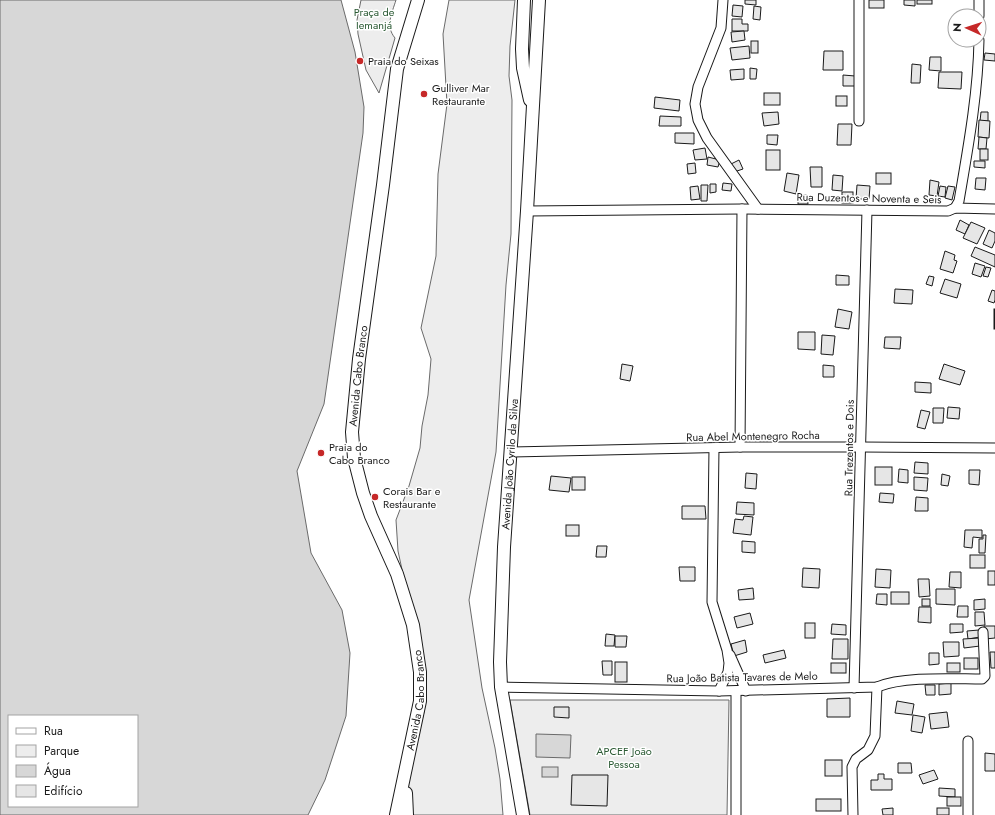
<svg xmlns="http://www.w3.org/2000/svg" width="995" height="815" font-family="Jost,sans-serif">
<rect width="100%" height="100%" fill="#fff"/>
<!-- green -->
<g fill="#ededed" stroke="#6a6a6a">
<path d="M361,0H396C392,13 385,26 395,38L379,93L366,70L358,34L357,20Z"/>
<polygon points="449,0 515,0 510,46 509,76 512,100 511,234 506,285 496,452 469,600 482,688 495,748 500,779 503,815 411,815 407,780 424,712 424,671 398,551 396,520 409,486 420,448 422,426 428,395 431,359 421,328 436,256 438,174 447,104 443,34"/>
<polygon points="510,700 729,700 727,815 530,815"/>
</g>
<!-- water -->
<g fill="#d7d7d7" stroke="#6a6a6a" fill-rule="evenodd">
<path d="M0,0H341L355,52L364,107L363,133L324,404L297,471L311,553L342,610L350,653L346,716L325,780L308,815H0ZM9,716H137V806H9Z"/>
<polygon points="536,734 571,735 570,758 536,757"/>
<rect x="542" y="767" width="16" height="10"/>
</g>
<!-- building -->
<g fill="#e6e6e6" stroke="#1a1a1a">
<polygon points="745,0 756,0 756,5 745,4"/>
<rect x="869" y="0" width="15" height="8"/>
<polygon points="904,0 915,0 915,6 904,5"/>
<rect x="917" y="0" width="15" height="4"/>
<polygon points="733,5 743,6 742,17 732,16"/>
<polygon points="754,6 761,7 760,20 753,19"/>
<polygon points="732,19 742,19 742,24 748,24 748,31 732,31"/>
<polygon points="744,31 745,40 732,42 731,32"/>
<rect x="751" y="41" width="7" height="12"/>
<polygon points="749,46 750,58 732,60 730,48"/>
<polygon points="824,51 843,51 843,70 823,70"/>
<polygon points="985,53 995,54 995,61 984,60"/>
<polygon points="930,57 941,57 941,71 929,70"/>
<polygon points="912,64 921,65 920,83 911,83"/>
<polygon points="750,68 757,69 756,79 750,79"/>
<polygon points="744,69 744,79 731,80 730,70"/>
<polygon points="939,72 962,72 961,89 938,88"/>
<polygon points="843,75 855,76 855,86 843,86"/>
<rect x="764" y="93" width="16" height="12"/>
<rect x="836" y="96" width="11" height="10"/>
<polygon points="655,97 680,100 679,111 654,108"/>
<polygon points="778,112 779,124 764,126 762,113"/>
<polygon points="981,112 988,112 988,121 980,121"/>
<polygon points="660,116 681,117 681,126 659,126"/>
<polygon points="979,120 990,121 989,138 978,137"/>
<polygon points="838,124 852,124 851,145 837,145"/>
<polygon points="675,133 694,133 694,144 675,143"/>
<polygon points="767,135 778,135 777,145 767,144"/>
<polygon points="979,137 987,138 986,149 978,149"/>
<polygon points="705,148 707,159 695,160 693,150"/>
<rect x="980" y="149" width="8" height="11"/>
<rect x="766" y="150" width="14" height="20"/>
<polygon points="708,157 720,160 718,167 707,165"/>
<polygon points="739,160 743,169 734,172 731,164"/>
<polygon points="974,161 985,161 985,168 974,167"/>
<polygon points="695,163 696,173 688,174 687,164"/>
<polygon points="810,167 822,167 822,187 811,187"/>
<polygon points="787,173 799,175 796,194 784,191"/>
<rect x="876" y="173" width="15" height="11"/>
<polygon points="833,175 843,176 842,191 832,190"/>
<polygon points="976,178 986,178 985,190 975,189"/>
<polygon points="930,180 939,182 937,196 929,195"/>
<polygon points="723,183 732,184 731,191 722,190"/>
<polygon points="710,184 716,184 716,192 710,193"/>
<polygon points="701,185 708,185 707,201 701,201"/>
<polygon points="857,185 870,186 869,199 856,199"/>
<polygon points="698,186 700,199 691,200 690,187"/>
<polygon points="940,186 946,187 945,197 938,196"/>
<polygon points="948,186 955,187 952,200 945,198"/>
<rect x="842" y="192" width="11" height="11"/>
<polygon points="798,195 807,195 808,204 798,204"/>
<polygon points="960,220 969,225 965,234 956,230"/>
<polygon points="971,222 985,228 977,244 963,238"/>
<polygon points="989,230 995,233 995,241 992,248 983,244"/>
<polygon points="975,247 995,255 995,267 971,256"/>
<polygon points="945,251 955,255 954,260 957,261 953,273 940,269"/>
<polygon points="975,263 985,266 981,277 972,274"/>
<polygon points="986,267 991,268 988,277 983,276"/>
<polygon points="836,275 849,276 849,285 836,285"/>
<polygon points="929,276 934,277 932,286 926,284"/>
<polygon points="945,279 961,284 957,298 940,293"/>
<polygon points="895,289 913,290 912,304 894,303"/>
<polygon points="992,290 995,291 995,300 994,303 988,301"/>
<polygon points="838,309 852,312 849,329 835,327"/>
<rect x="994" y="309" width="1" height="20"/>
<polygon points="798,332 815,332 815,350 798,349"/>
<polygon points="822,335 835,336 833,355 821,354"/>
<polygon points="885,337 901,337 900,349 884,348"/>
<polygon points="622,364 633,366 630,381 620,379"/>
<polygon points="944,364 965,371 960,385 939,379"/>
<polygon points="823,365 834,366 834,377 823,377"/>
<polygon points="915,382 931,383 931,393 915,392"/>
<polygon points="948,407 960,408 959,419 947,418"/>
<polygon points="933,408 944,408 943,423 933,423"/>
<polygon points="921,410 930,412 925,429 917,427"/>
<polygon points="915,462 928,463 928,474 914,473"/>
<rect x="875" y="467" width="17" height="18"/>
<polygon points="899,469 908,470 908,483 898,482"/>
<polygon points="969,470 980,470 979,485 969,484"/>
<polygon points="746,473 757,474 756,489 745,488"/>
<polygon points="942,474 950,476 948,486 941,485"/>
<polygon points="551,476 571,478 569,492 549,490"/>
<rect x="572" y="477" width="13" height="13"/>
<polygon points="914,477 928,478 927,491 914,490"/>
<polygon points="880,493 894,494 893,503 879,502"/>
<polygon points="916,497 928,498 928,511 915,511"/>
<polygon points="737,502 754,503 754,515 736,514"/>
<polygon points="682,506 705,506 706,519 682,519"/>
<polygon points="744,516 753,517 751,535 733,533 735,519 743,520"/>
<rect x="566" y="525" width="13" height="11"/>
<polygon points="965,530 982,530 982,538 973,537 972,548 964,547"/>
<polygon points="983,535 986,535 985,553 979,553 979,539 983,539"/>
<polygon points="742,541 755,542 755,553 742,552"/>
<polygon points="597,546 607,546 606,557 596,557"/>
<rect x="970" y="555" width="15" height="13"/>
<polygon points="679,567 695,567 695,581 680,581"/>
<polygon points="803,568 820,569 819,588 802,587"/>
<polygon points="876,569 891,570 890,588 875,587"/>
<rect x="988" y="571" width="7" height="14"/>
<polygon points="950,572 961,572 961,588 949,587"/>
<polygon points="918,579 929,579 930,596 919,597"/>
<polygon points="753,588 754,599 739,600 738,590"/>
<polygon points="936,589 955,589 955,605 936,604"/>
<rect x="891" y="592" width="18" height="12"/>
<polygon points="877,594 887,594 887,605 876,604"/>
<rect x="922" y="599" width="8" height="7"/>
<polygon points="985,599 985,609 974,610 974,600"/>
<polygon points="958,606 968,606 968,617 957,617"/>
<polygon points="919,607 931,607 931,623 918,622"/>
<polygon points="975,612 984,612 985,625 975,626"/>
<polygon points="750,613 753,624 737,628 734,617"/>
<rect x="805" y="623" width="10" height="15"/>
<polygon points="832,624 846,625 846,635 831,634"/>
<polygon points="950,624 963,624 963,632 950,633"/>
<polygon points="984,626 995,626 995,638 985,639"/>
<polygon points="979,630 980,637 968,639 967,631"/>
<polygon points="606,634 615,635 614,646 605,646"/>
<polygon points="615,636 627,636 626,647 615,647"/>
<polygon points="980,638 980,646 964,648 963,639"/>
<polygon points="833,639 848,639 848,659 832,659"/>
<polygon points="745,640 747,652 734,656 731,644"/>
<polygon points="943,642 959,642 959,656 944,657"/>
<polygon points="784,650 786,658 765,663 763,655"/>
<polygon points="990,652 995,652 995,668 991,668"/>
<polygon points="929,653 939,653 939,664 929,665"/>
<rect x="964" y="658" width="14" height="11"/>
<polygon points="602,661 612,661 612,675 603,675"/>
<rect x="615" y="662" width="12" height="20"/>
<rect x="831" y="663" width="15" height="10"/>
<rect x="947" y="663" width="13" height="9"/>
<polygon points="951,683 951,694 939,695 939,684"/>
<polygon points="925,685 935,685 935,695 926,695"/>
<polygon points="850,698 850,717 827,717 827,699"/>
<polygon points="897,701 914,704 912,715 895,713"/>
<polygon points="554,707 569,707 569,718 554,717"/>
<polygon points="947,712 949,727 931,729 929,714"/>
<polygon points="913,715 925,717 922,733 911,731"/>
<polygon points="985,753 995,754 995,771 985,771"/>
<rect x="825" y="760" width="17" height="16"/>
<polygon points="898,763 911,763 912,773 898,773"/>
<polygon points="934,770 938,779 923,784 919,775"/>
<polygon points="878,774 884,774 884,779 892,779 892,790 871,790 871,780 878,780"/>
<polygon points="572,775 608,775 607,806 571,805"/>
<polygon points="939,788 955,789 955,797 939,796"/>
<rect x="947" y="797" width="14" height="9"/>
<rect x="816" y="799" width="25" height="12"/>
<polygon points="893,808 893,815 883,815 882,809"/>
<rect x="937" y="808" width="12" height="7"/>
</g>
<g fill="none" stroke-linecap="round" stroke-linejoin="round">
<!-- street casing -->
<g stroke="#1a1a1a" stroke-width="11">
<g id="street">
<polyline points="723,0 721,28 698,87 695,104 698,120 707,138 758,209"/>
<polyline points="859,0 859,121"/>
<polyline points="979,16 979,0"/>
<path d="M955,208L959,201C968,148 978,94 979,40"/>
<polyline points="527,211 742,209 948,211 955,208 995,209"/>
<polyline points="740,447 742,209"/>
<polyline points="714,448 712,602 727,650 729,663 728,672 719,691"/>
<polyline points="512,452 740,447 861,447 995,448"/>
<polyline points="730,655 746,691"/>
<path d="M501,687L719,691L877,687C904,676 952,679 982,679L985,676L983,632"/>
<polyline points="854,688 867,210"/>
<polyline points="736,691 736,815"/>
<polyline points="968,741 968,815"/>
<polyline points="853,815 852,767 856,759 868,750 875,736 877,687"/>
</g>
</g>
<!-- secondary casing -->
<g stroke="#1a1a1a" stroke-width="14">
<g id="secondary">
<polyline points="524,0 522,49 523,68 530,100"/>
<polyline points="406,793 407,815"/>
<path id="s1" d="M396,815L420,701V672L413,625L397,574L371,516L363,493L354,458L352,432L359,359L383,185L397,69L418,0"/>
<path id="s2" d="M523,815L501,687L500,662L504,547L527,211L539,0"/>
</g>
</g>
<!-- street -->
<use href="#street" stroke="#fff" stroke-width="9"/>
<!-- secondary -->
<use href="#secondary" stroke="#fff" stroke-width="12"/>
</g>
<!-- markers -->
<g fill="#c62828" stroke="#fff" stroke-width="1.5">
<circle cx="360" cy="61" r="4"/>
<circle cx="424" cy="94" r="4"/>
<circle cx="321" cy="453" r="4"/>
<circle cx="375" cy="497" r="4"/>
</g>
<g text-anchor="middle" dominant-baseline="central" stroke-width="3" stroke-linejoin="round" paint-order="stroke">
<!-- park labels -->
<g font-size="11" fill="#2b5a34" stroke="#fff">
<text x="374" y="12">Praça de<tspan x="374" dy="13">Iemanjá</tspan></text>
<text x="624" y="751">APCEF João<tspan x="624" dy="13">Pessoa</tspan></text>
</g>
<!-- poi labels -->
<g font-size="11" fill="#1a1a1a" stroke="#fff" text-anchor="start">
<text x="368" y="61">Praia do Seixas</text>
<text x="432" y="88">Gulliver Mar<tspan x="432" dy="13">Restaurante</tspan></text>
<text x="329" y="447">Praia do<tspan x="329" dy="13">Cabo Branco</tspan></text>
<text x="383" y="491">Corais Bar e<tspan x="383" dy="13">Restaurante</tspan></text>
</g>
<!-- street labels -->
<g font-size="11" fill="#1a1a1a" stroke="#fff">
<text transform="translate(869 198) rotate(1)">Rua Duzentos e Noventa e Seis</text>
<text stroke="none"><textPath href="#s1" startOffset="453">Avenida Cabo Branco</textPath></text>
<text transform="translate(753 436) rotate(-1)">Rua Abel Montenegro Rocha</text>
<text transform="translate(849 448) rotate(-89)">Rua Trezentos e Dois</text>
<text stroke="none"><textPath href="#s2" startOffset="353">Avenida João Cyrilo da Silva</textPath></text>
<text transform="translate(742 677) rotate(-1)">Rua João Batista Tavares de Melo</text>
<text stroke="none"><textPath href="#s1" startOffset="117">Avenida Cabo Branco</textPath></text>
</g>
</g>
<!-- legend -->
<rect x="8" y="715" width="130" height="92" fill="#ffffff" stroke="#a3a3a3"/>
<rect x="16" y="728" width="20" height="6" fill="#ffffff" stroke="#a3a3a3"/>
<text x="44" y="735" font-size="12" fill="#1a1a1a">Rua</text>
<rect x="16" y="745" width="20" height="12" fill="#ededed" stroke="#a3a3a3"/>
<text x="44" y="755" font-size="12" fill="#1a1a1a">Parque</text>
<rect x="16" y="765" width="20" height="12" fill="#d7d7d7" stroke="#a3a3a3"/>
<text x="44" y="775" font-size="12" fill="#1a1a1a">Água</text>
<rect x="16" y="785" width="20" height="12" fill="#e6e6e6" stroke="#a3a3a3"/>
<text x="44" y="795" font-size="12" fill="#1a1a1a">Edifício</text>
<!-- north arrow -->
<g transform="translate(967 28) rotate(273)"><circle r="19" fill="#ffffff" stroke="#a3a3a3"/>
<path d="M0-3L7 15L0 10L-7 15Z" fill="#c62828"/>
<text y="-6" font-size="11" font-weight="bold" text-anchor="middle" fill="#1a1a1a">N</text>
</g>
</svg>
